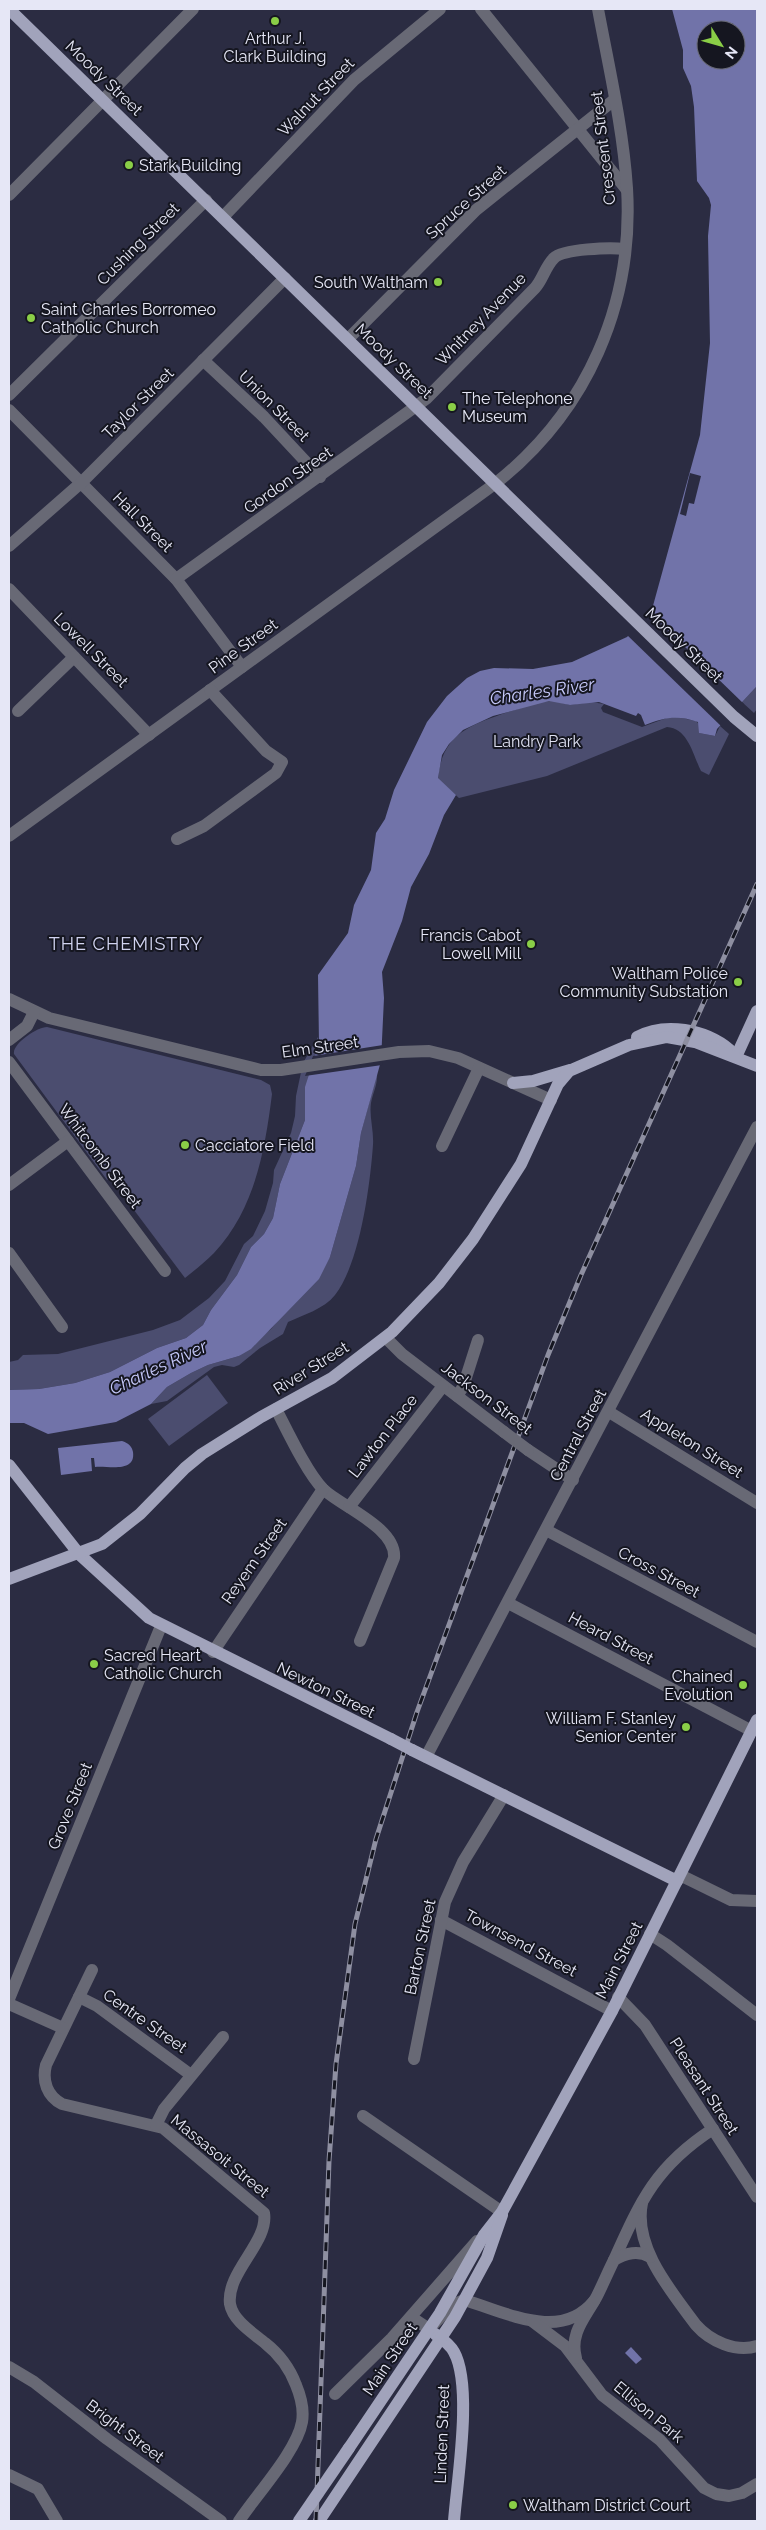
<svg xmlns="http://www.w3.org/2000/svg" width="766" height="2530" font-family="Raleway,sans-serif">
<rect width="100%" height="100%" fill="#2b2c42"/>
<!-- green -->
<g fill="#4b4d6f">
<polygon points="757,686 757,709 754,713 742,702"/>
<path d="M554,701L570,705L591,702L604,704L601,708L603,712L642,727L672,716L696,721L699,724V733L715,736L720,726L729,734L709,775L701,771C693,755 688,728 667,727L547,776L459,798L438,779C442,733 471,725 508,712C523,708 538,700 554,701Z"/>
<path d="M47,1027L261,1080L270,1085L272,1094C265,1150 255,1209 214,1253C205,1262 195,1270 185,1278L110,1178L107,1180L14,1054C12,1044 37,1027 47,1027Z"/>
<polygon points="318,1037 318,1050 311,1068 305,1120 280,1184 273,1218 264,1234 251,1247 237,1275 211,1310 203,1325 186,1338 157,1348 110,1372 75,1383 39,1389 9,1390 9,1362 18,1360 23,1355 58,1354 153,1330 180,1320 209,1298 225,1281 244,1244 253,1236 265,1211 273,1183 274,1170 291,1133 295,1116 296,1096 303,1063"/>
<path d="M377,1073C378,1084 373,1092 371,1103C369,1116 374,1131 373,1145C370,1186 360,1263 335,1295C324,1309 303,1315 288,1322L283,1334L260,1348L239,1365L234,1367L222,1365L214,1367L167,1401L151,1404L167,1387L191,1373L208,1365L239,1356L271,1329L330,1257L356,1166L361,1133Z"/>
<polygon points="207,1375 228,1403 169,1446 148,1419"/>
</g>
<!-- water -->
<g fill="#7173a9" fill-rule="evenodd">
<path d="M672,9H757V686L717,729L715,736L699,733L698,722C679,715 664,717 645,725L641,715L638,713L636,716L599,702L570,705L549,701L493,716L463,730L449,744L442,755L438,778L456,795L444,815L429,854L411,887L402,921L382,972L384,998L381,1061L361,1133L356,1166L330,1257L319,1279L251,1349L239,1356L208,1365L191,1373L167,1387L151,1404L116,1422L48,1434L24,1423H9V1390L39,1389L75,1383L110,1372L157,1348L186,1338L203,1325L211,1310L237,1275L251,1247L264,1234L273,1218L280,1184L305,1120V1087L319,1044L318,975L348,933L354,905L371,870L376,833L385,819L394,790L427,722L447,696L467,678L480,671L494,668L533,669L572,662L627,637L651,613L700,435L710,343L708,236L711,205L709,198L697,181L694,107L691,86L683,68V50ZM706,30H736V60H706Z"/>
<path d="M122,1441C128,1443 132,1446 133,1452C136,1474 106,1465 95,1467L94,1458H91L92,1471L61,1475L58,1448Z"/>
<polygon points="631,2347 642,2359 636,2364 625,2353"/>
</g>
<!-- pier -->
<g fill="#2b2c42">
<polygon points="690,473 701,476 694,504 689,503 686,516 680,514"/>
<polygon points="649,612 744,704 722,727 626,634"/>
<polygon points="383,1045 382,1065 305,1076 313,1056"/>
</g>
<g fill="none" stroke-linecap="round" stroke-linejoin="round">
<!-- minor -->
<g stroke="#686975" stroke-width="12">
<polyline points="481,9 627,190"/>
<polyline points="9,195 193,9"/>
<polyline points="223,217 354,80 440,9"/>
<polyline points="348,339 476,210 614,100"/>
<polyline points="203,360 264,417 320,477"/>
<polyline points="9,395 206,200"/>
<polyline points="9,410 176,579 242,667"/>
<polyline points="9,546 82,482 285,278"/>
<path d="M176,579L426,399L535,288C543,279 545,267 554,258C563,249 611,247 624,249"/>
<polyline points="9,589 149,735"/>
<polyline points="18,711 74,657"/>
<path d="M9,836L496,483C587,411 634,304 627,188C623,128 609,68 598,9"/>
<polyline points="177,839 204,826 276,773 282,762 266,751 210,690"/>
<polyline points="9,999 49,1018 261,1070 281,1070 399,1052 429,1051 458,1058 551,1100"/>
<polyline points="9,1040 27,1026 34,1012"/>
<polyline points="9,1062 165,1271"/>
<polyline points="442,1146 479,1068"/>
<polyline points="9,1185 68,1141"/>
<polyline points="9,1253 62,1327"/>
<polyline points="386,1338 402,1354 504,1432"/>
<polyline points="457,1396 463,1387 478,1340"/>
<path d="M276,1409C287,1430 307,1473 323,1489C342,1507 397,1528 394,1558L360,1641"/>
<polyline points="609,1412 757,1503"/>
<polyline points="528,1450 573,1480"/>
<polyline points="349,1507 443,1386"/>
<polyline points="546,1530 757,1642"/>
<polyline points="508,1603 752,1731"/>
<polyline points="213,1652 323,1489"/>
<polyline points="426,1757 757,1127"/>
<polyline points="680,1875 731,1900 757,1901"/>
<polyline points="441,1920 612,2011"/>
<polyline points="650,1934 667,1945 757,2015"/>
<path d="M92,1970L46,2065C42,2081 47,2096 62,2104L163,2128L264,2213C269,2242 226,2272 230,2304C233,2321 253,2333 265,2343C279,2354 290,2369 296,2385C301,2397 304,2410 302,2422C297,2451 256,2495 239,2521"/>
<polyline points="79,1997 97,2006 191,2075"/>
<polyline points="618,1997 645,2025 757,2197"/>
<polyline points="9,1999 161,1626"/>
<polyline points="9,2004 63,2028"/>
<polyline points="414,2059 445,1902 463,1862 504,1795"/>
<polyline points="363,2116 502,2212"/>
<polyline points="156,2125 164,2109 223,2037"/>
<path d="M642,2203C633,2247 671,2291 696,2325C710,2341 736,2353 757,2346"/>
<path d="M614,2260C641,2200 656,2166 713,2129"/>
<path d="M411,2317L429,2329L452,2305L464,2300C504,2311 560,2343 594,2301"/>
<polyline points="532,2321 565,2346 602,2395 660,2440 704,2488 716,2494 729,2496 742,2493 757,2484"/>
<path d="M576,2358C569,2333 586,2317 597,2296C603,2284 608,2272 614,2260C625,2253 639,2250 650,2257"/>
<polyline points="9,2367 34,2382 107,2439 221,2521"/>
<polyline points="335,2394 392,2338 477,2241"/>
<polyline points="9,2475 38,2489 57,2521"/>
</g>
<!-- major -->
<g stroke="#a1a3bb" stroke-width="12">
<polyline points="9,9 734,717 757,736"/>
<path d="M637,1037C665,1022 705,1029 730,1050"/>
<polyline points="736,1057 757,1011"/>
<polyline points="513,1083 533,1081 570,1070"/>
<polyline points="9,1465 79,1554 149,1618 391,1739"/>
<polyline points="9,1579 102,1544 140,1514 185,1468 202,1454 261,1417 332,1378 392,1332 439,1283 473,1239 521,1164 558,1084 569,1071 629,1045 667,1037 695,1042 757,1066"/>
<polyline points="412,1750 677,1881"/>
<path d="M435,2334C442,2339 450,2344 454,2352C473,2386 457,2481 454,2521"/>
<polyline points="349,2448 440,2313 484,2235 502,2212 612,2011 757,1720"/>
<polyline points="319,2521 455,2317 487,2258 502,2215"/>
</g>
<!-- rail casing -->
<g stroke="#8e8fa1" stroke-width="5">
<polyline id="rail" points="316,2521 329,2161 336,2064 355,1924 376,1839 417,1712 548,1355 581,1275 757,884"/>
</g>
<!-- rail -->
<use href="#rail" stroke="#151620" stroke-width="3" stroke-dasharray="9" stroke-linecap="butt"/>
<!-- minor-bridge -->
<polyline stroke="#686975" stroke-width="12" points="504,1432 528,1450"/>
<!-- major-bridge -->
<g stroke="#a1a3bb" stroke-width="12">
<polyline points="391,1739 412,1750"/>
<polyline points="299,2521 349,2448"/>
</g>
</g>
<!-- markers -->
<g fill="#8ace47" stroke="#151620" stroke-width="2">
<circle cx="275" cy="21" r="5"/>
<circle cx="129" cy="165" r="5"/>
<circle cx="438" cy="282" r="5"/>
<circle cx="31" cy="318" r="5"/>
<circle cx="452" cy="407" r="5"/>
<circle cx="531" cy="944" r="5"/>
<circle cx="738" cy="982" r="5"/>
<circle cx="185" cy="1145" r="5"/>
<circle cx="94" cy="1664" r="5"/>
<circle cx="743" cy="1685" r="5"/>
<circle cx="686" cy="1727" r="5"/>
<circle cx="513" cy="2505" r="5"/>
</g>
<g text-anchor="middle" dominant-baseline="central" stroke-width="4" stroke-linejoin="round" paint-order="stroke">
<!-- poi labels -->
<g font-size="16" fill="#e6e7f6" stroke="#151620" text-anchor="start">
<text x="275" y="38" text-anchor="middle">Arthur J.<tspan x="275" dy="18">Clark Building</tspan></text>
<text x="139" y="165">Stark Building</text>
<text x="428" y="282" text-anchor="end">South Waltham</text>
<text x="41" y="309">Saint Charles Borromeo<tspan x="41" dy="18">Catholic Church</tspan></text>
<text x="462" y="398">The Telephone<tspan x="462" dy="18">Museum</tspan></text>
<text x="521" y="935" text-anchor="end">Francis Cabot<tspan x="521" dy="18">Lowell Mill</tspan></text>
<text x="728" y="973" text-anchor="end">Waltham Police<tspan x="728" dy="18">Community Substation</tspan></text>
<text x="195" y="1145">Cacciatore Field</text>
<text x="104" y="1655">Sacred Heart<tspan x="104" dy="18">Catholic Church</tspan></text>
<text x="733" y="1676" text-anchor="end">Chained<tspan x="733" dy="18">Evolution</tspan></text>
<text x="676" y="1718" text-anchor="end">William F. Stanley<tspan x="676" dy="18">Senior Center</tspan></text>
<text x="523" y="2505">Waltham District Court</text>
</g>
<!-- street labels -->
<g font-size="16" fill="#e6e7f6" stroke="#151620">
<text transform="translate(104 78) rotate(44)">Moody Street</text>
<text transform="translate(316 97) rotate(-46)">Walnut Street</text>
<text transform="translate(603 148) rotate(-97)">Crescent Street</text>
<text transform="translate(466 202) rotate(-42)">Spruce Street</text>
<text transform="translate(138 244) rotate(-45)">Cushing Street</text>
<text transform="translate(481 319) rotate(-46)">Whitney Avenue</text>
<text transform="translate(394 361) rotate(44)">Moody Street</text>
<text transform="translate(138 403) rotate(-45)">Taylor Street</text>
<text transform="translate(274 406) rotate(45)">Union Street</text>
<text transform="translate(288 480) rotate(-35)">Gordon Street</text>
<text transform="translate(143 522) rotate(45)">Hall Street</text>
<text transform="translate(684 645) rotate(44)">Moody Street</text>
<text transform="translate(243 646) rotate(-36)">Pine Street</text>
<text transform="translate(91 650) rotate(45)">Lowell Street</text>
<text transform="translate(320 1047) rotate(-8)">Elm Street</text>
<text transform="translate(100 1156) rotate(53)">Whitcomb Street</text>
<text transform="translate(311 1368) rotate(-32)">River Street</text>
<text transform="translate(487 1398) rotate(37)">Jackson Street</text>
<text transform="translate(578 1435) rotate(-62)">Central Street</text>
<text transform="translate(383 1436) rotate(-52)">Lawton Place</text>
<text transform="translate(692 1443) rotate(32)">Appleton Street</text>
<text transform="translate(254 1561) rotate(-55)">Reyem Street</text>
<text transform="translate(659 1572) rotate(28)">Cross Street</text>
<text transform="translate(611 1638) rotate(28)">Heard Street</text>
<text transform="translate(326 1690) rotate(26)">Newton Street</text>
<text transform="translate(70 1806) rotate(-68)">Grove Street</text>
<text transform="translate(521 1943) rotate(28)">Townsend Street</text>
<text transform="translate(420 1947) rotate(-78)">Barton Street</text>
<text transform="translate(619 1960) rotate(-63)">Main Street</text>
<text transform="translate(145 2021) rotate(35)">Centre Street</text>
<text transform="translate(704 2086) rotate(57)">Pleasant Street</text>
<text transform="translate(220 2156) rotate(39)">Massasoit Street</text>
<text transform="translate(390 2359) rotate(-56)">Main Street</text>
<text transform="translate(649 2412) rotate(40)">Ellison Park</text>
<text transform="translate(125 2431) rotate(37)">Bright Street</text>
<text transform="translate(442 2434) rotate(-88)">Linden Street</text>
</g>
<!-- park labels -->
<g font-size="16" fill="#dfe1f1" stroke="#151620">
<text x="537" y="741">Landry Park</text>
</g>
<!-- water labels -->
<g font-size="18" font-style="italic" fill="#c6c9fa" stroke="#151620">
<text transform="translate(542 691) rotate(-8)">Charles River</text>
<text transform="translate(158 1367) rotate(-25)">Charles River</text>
</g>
<!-- neighbourhood labels -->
<g font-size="18" letter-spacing="1" fill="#d2d4f1" stroke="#151620">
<text x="126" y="943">THE CHEMISTRY</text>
</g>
</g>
<!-- border -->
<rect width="766" height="2530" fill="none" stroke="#e6e7f6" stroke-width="20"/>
<!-- north arrow -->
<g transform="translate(721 45) rotate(127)"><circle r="24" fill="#151620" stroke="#696a76"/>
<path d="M0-4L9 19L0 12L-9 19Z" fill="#8ace47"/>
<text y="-8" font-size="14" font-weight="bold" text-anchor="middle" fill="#e6e7f6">N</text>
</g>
</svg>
